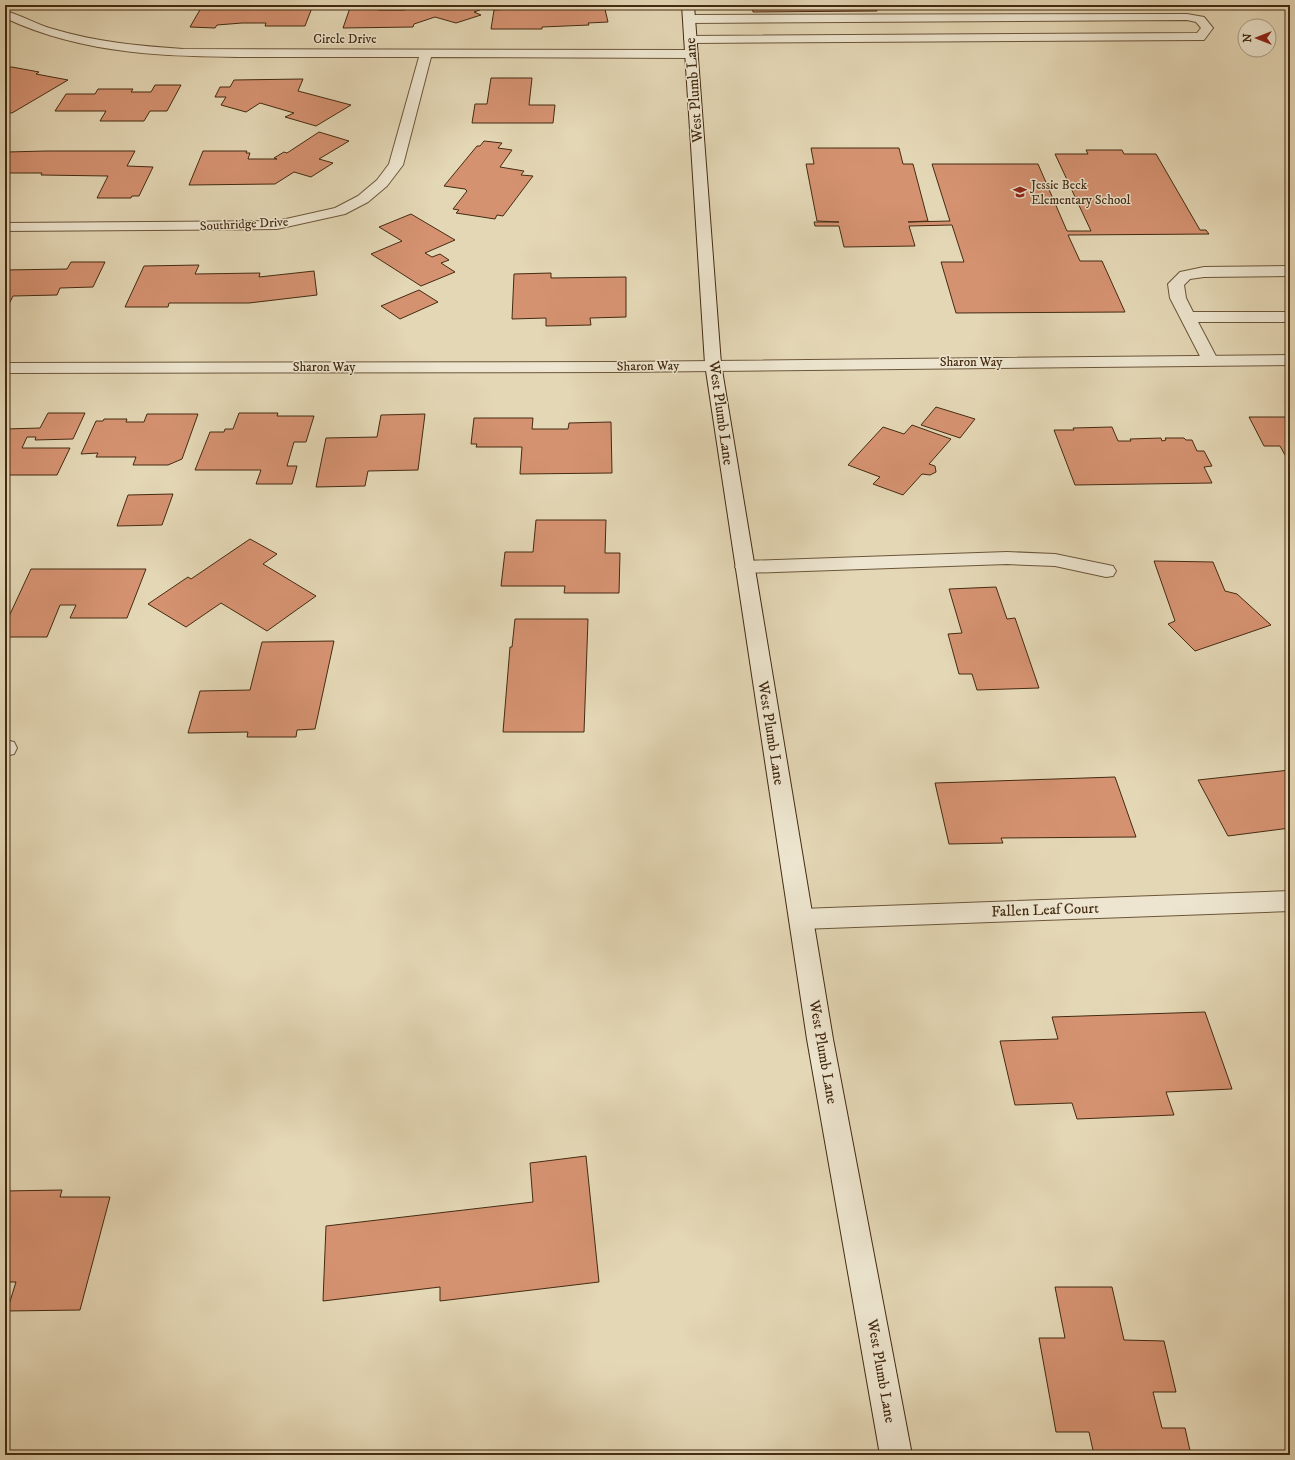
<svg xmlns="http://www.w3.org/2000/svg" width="1295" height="1460" font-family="'IM FELL DW Pica',serif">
<rect width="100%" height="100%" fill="#e4d7b5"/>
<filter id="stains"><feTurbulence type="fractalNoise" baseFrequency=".005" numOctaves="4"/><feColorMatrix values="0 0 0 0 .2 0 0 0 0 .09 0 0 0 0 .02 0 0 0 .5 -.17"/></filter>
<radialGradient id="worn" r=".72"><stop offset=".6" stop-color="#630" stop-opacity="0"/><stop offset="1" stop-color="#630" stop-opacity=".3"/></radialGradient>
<!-- building -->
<g fill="#d59271" stroke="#442b11">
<polygon points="269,5 313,5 305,26 265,26 266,23 242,23 217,25 215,28 190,27 201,8 251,8 252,6"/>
<polygon points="351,5 379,5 378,10 404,10 422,5 470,5 480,10 474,12 481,15 456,23 435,17 414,24 413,27 343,28"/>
<polygon points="510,5 604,5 608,22 588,23 589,25 542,27 542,29 491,29 494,10 511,9"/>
<polygon points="752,5 875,5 877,11 753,12"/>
<polygon points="12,67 39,72 36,74 68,80 12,113 5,112 5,98 6,97 5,97 5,68"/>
<polygon points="491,78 532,78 529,105 555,105 553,123 472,123 475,104 487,104"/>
<polygon points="303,79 298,91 351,105 316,126 285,117 294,113 260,103 246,112 221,105 226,97 215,97 220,87 230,87 234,80"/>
<polygon points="155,85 181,85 167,111 150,111 144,121 100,121 106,111 55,111 66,94 95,94 98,89 133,89 131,92 151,92"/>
<polygon points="319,132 349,141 319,159 333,163 311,177 294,172 275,184 189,185 203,151 247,151 246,153 250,153 248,159 277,159 274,158 284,152 287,153"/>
<polygon points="484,141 502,143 498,148 512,150 500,167 524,171 521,175 533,176 503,216 497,215 495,219 456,213 459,210 453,209 467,191 465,189 444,186 477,146 480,146"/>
<polygon points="811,148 899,148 903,164 913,164 928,221 908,222 950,221 932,164 1038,164 1067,231 1091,231 1055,154 1088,154 1086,150 1122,150 1124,154 1156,154 1200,230 1206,230 1209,234 1068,235 1080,261 1102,261 1125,312 956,313 941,262 964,262 952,225 909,226 915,246 844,247 839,226 815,226 814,222 839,222 817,221 806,164 814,164"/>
<polygon points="46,151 135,151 127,166 153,167 139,196 132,196 131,198 97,198 108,176 41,175 42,173 5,173 5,156 7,152"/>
<polygon points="411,214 455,240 425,253 432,257 440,254 449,260 441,263 455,272 421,286 371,254 402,241 379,227"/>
<polygon points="71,262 105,262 93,287 60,288 57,295 13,296 9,304 5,304 5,270 67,269"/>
<polygon points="199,265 195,274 260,273 259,277 314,271 317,295 249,303 169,303 168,307 125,307 144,266"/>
<polygon points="551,273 551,278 626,277 626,317 590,318 591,325 546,326 546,318 512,319 514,274"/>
<polygon points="419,290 438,302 400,319 381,306"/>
<polygon points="936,407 975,419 960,438 921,425"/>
<polygon points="48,413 85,413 73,439 35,440 36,437 27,437 22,448 70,448 57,475 5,475 5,429 40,428"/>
<polygon points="239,413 278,413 277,416 314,416 306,442 294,442 287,466 297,466 292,484 256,484 261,470 195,470 210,432 224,432 225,429 233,429"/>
<polygon points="147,414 198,414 182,459 168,465 133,465 136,457 96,457 98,453 81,454 96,421 103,421 104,419 127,419 126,422 144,422"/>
<polygon points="425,414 418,470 368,471 365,486 316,487 326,438 377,437 381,415"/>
<polygon points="1249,417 1290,417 1290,455 1285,455 1280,446 1264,446"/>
<polygon points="474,418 533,418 532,429 568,429 569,423 611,422 612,473 520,474 522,447 476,447 477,444 471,444"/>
<polygon points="912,425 951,439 929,464 935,466 936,472 930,475 922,474 903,495 873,484 880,477 848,465 883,427 904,434"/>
<polygon points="1112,427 1118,441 1131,441 1130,439 1161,438 1162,441 1166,440 1165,438 1184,438 1186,440 1192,440 1197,451 1204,451 1212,466 1204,467 1212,483 1075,485 1054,430 1074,430 1073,428"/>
<polygon points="173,494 162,525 117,526 128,495"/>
<polygon points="536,520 606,520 605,553 620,553 619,593 564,593 565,586 501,586 505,552 533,552"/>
<polygon points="250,539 277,554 263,564 316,596 267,631 221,603 186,627 148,604 188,577 191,579"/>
<polygon points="1154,561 1213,562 1225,591 1237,594 1271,625 1195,651 1168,624 1175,621"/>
<polygon points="31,569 146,569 127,618 70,618 76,605 60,605 47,637 5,637 5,625"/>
<polygon points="996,587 1007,619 1015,618 1039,688 977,690 972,674 959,674 948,634 962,633 949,589"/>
<polygon points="515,619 588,619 584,732 503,732 510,647 512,647"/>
<polygon points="334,641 315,729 297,730 296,737 247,737 248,732 188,733 200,691 250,690 262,642"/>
<polygon points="1290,770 1290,828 1228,836 1198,780"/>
<polygon points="1115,777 1136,837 1001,838 1003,843 949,844 935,783"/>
<polygon points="1205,1012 1232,1089 1166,1092 1174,1115 1077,1119 1072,1103 1015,1105 1000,1041 1058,1039 1052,1017"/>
<polygon points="586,1156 599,1282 440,1301 440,1287 323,1301 326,1226 533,1202 530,1163"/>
<polygon points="62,1190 60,1197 110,1197 80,1310 7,1311 16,1282 5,1282 5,1191"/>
<polygon points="1055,1287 1112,1287 1124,1340 1164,1341 1176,1392 1153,1392 1162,1428 1185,1428 1191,1455 1094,1455 1089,1432 1056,1432 1039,1338 1065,1338"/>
</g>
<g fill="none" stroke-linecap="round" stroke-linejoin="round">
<!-- service casing -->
<g stroke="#6c563a" stroke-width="2">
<g id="service">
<polygon points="1187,14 1204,17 1213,28 1204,40 690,43 686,42 684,39 686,36 1197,33 1201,28 1196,22 1187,20 689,23 683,19 689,15"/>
<polygon points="1290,266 1290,276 1204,277 1190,279 1184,285 1186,298 1193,312 1290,312 1290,322 1198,322 1218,360 1216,364 1210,365 1204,364 1170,298 1168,284 1180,272 1204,267"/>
<polygon points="1007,552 1055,554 1113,566 1116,571 1113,576 1106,577 1055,566 1007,564 745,573 738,572 735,567 738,562 745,561"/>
</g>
</g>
<!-- minor casing -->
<g stroke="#6c563a" stroke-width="2">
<g id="minor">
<path d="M5,11C22,15 37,25 53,29C96,42 139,46 183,49L692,50L698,54L692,58L431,57L403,165L387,186L368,202L345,214L277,229L5,231V223L277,221L335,208L358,196L377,180L389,164L419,57C366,57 314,57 261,57C174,57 86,56 5,18Z"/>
<polygon points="5,740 14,742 17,748 14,754 5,756"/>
<polygon points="1290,891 1290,911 801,929 792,926 789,919 792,912 801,909"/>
</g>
</g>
<!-- tertiary casing -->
<g stroke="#6c563a" stroke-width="2">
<polygon id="tertiary" points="1290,355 1290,365 616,372 5,373 5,363 616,362"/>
</g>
<!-- secondary casing -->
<g stroke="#442b11" stroke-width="2">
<polygon id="secondary" points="682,5 694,5 721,364 833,1039 912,1455 880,1455 807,1039 705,364"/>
</g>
<!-- service -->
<use href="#service" fill="#ede5cf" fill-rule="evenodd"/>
<!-- minor -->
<use href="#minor" fill="#ede5cf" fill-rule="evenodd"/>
<!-- tertiary -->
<use href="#tertiary" fill="#ede5cf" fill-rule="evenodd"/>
<!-- secondary -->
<use href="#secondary" fill="#ede5cf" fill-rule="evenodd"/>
</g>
<!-- icons -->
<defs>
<g id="school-bare" transform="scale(1.08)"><path d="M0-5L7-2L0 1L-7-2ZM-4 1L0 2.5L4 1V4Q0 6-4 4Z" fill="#8f2418" stroke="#ede5cf" stroke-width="2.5" paint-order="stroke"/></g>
</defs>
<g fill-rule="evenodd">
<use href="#school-bare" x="1020" y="192"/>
</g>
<g text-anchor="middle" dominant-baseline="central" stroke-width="3" stroke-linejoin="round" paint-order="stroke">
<!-- far-street labels -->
<g font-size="13" fill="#442b11" stroke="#ede5cf">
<text x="345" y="39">Circle Drive</text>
<text transform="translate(244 224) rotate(-3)">Southridge Drive</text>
<text x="971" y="362">Sharon Way</text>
<text transform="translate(648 366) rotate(-1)">Sharon Way</text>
<text x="324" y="367">Sharon Way</text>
</g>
<!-- far-poi labels -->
<g font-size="13" fill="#442b11" stroke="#ede5cf" text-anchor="start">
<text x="1031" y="185">Jessie Beck<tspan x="1031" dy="15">Elementary School</tspan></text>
</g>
<!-- street labels -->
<g font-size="15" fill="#442b11" stroke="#ede5cf">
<text transform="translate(694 90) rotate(-94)">West Plumb Lane</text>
<text transform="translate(721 413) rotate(82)">West Plumb Lane</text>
<text transform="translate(771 733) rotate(81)">West Plumb Lane</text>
<text transform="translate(1045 910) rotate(-2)">Fallen Leaf Court</text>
<text transform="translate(823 1052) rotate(80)">West Plumb Lane</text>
<text transform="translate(881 1371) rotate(80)">West Plumb Lane</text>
</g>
</g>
<!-- margin -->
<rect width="1295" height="1460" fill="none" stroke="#e4d7b5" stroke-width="20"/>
<rect x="6" y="6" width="1283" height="1448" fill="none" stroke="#442b11" stroke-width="2"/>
<rect x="10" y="10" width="1275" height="1440" fill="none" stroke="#442b11"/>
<!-- north arrow -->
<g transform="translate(1257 38) rotate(270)"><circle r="19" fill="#ede5cf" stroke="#a99b83"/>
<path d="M0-3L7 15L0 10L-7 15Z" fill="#8f2418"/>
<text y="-6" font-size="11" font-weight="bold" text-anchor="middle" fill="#442b11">N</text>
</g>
<rect width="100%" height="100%" filter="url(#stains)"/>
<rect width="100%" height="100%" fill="url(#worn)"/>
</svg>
